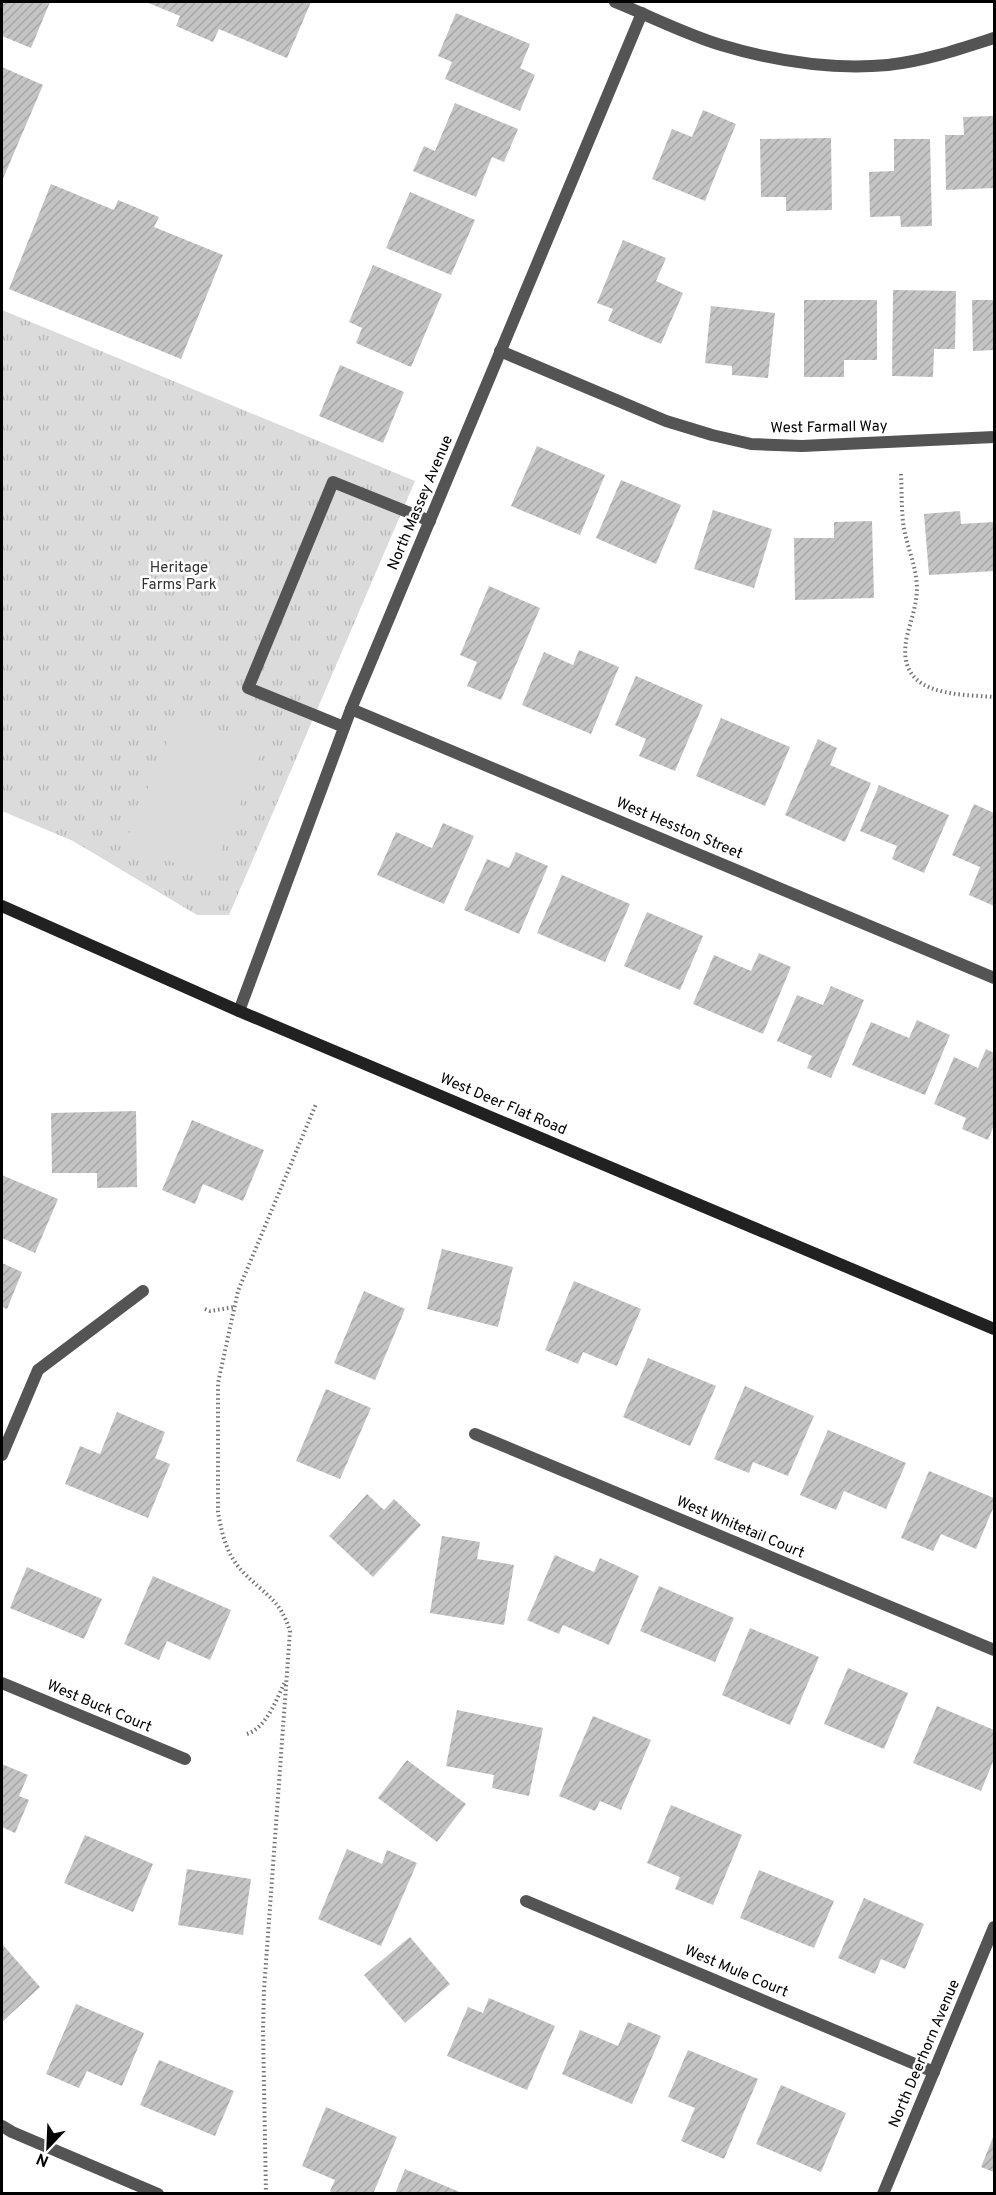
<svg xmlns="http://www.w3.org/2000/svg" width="996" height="2195" font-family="Overpass,sans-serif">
<defs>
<pattern id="grass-tufts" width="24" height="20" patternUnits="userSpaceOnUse" patternTransform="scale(1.5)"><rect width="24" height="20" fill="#dbdbdb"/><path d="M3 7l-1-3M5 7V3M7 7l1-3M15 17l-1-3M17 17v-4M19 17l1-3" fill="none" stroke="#bababa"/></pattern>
<pattern id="building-hatch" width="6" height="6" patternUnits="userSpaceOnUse" patternTransform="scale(1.5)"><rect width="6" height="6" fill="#c4c4c4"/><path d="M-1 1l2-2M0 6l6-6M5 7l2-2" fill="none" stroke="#a7a7a7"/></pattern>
</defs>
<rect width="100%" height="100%" fill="#fff"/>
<!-- grass -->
<polygon fill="url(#grass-tufts)" points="2,310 415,481 229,915 197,915 73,841 2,811"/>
<!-- pitch -->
<polygon fill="#dbdbdb" points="179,713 263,748 210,877 125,843"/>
<!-- building -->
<g fill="url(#building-hatch)">
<polygon points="2,2 50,2 31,48 2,36"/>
<polygon points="146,2 311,2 287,58 219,29 213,42 176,26 180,16"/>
<polygon points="456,13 530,44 520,68 535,75 520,111 445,79 452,62 438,56"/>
<polygon points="2,67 43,85 2,181"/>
<polygon points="455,103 518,129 504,162 492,157 476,197 413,171 424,146 435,151"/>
<polygon points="703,110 736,124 705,201 652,179 672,129 692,137"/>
<polygon points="994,116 994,188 946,190 945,135 964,135 963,117"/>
<polygon points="831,138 832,210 786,211 786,197 761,197 760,139"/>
<polygon points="894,139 930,139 932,226 901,227 900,216 870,217 869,172 894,171"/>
<polygon points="51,184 114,210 118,200 159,217 154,227 223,255 181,359 9,289"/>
<polygon points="410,192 475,220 451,275 386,248"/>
<polygon points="623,240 666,258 656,281 683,293 661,344 608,321 613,309 597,303"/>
<polygon points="373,265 442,294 411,367 356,343 362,328 349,322"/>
<polygon points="893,290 956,291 955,349 934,349 933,377 892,376"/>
<polygon points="804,300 877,300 877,360 844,360 844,377 804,377"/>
<polygon points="972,300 994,300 994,350 973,351"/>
<polygon points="711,306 775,313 768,378 732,375 732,366 705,363"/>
<polygon points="340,365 404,392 383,443 319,416"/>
<polygon points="537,446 605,475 580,535 511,506"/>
<polygon points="621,480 681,505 656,564 596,538"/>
<polygon points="713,510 772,529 754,588 694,569"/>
<polygon points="960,511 961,524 994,522 994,571 929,575 924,514"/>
<polygon points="872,521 874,598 795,600 794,538 834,538 834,522"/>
<polygon points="489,586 540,608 501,700 467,686 477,662 460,655"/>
<polygon points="579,650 619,667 591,734 522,705 544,652 573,665"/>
<polygon points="636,676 703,705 675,771 639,756 646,739 615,725"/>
<polygon points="721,718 790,747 765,806 696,776"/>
<polygon points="818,739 837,748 830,765 871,783 845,842 785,815"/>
<polygon points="879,785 949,815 924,873 892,859 897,846 860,831"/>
<polygon points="974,804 994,813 994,906 969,895 980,867 952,855"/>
<polygon points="443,823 474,836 444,904 377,875 396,832 432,848"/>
<polygon points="516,852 548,866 519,934 464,910 487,859 509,868"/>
<polygon points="562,875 630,904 605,962 537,933"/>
<polygon points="647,912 703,936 680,990 624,966"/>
<polygon points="759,953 791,967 763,1034 693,1004 714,955 751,971"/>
<polygon points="831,986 864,1000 831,1078 807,1068 812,1056 777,1041 797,995 823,1005"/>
<polygon points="917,1020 950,1035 925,1095 852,1065 871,1022 909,1038"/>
<polygon points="986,1049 994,1053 994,1125 988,1140 962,1129 966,1118 934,1104 954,1057 978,1068"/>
<polygon points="136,1111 137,1187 97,1188 97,1173 52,1173 51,1113"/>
<polygon points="192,1120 264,1150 243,1201 203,1184 195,1204 162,1190"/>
<polygon points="2,1175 58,1199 35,1253 2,1238"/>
<polygon points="442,1249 513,1267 498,1327 427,1309"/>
<polygon points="2,1263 22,1272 7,1309 2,1307"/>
<polygon points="574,1281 641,1309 617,1366 583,1352 578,1364 545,1350"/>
<polygon points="364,1291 405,1309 375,1380 334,1363"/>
<polygon points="648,1358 716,1386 690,1446 623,1417"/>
<polygon points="745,1386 814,1416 788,1476 753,1462 749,1473 714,1459"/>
<polygon points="326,1389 371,1408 340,1479 296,1461"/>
<polygon points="117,1412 165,1432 155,1458 170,1464 148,1518 65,1484 80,1446 100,1454"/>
<polygon points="828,1430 906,1463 886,1509 844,1491 836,1510 800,1495"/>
<polygon points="929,1471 994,1498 994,1506 976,1549 941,1534 933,1551 901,1538"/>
<polygon points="367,1494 384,1510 394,1499 421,1525 373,1577 329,1536"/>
<polygon points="442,1536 480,1542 477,1559 514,1565 504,1625 430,1613"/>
<polygon points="555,1555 594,1572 600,1558 639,1576 609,1645 563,1625 559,1634 527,1620"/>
<polygon points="27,1567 102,1599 84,1639 10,1608"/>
<polygon points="153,1576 231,1610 210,1660 167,1641 159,1660 124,1644"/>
<polygon points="659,1586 734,1618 715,1662 640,1631"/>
<polygon points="750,1628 819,1657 790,1725 722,1695"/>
<polygon points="848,1668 908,1693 884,1749 824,1724"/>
<polygon points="937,1706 994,1730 994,1759 981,1791 913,1763"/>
<polygon points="457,1710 543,1728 529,1796 492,1788 494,1775 446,1766"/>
<polygon points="593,1716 651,1740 621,1810 600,1801 595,1811 559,1796"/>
<polygon points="407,1760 466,1804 437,1842 378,1798"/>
<polygon points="2,1764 28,1775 19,1796 29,1800 15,1833 2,1827"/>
<polygon points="671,1805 742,1835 713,1905 675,1889 680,1877 647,1863"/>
<polygon points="85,1835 153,1864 133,1912 64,1883"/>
<polygon points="347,1849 382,1864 387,1850 417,1863 381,1946 318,1919"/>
<polygon points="187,1869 251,1879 243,1935 178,1925"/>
<polygon points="759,1870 834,1901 814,1948 740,1918"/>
<polygon points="864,1898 924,1924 905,1969 881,1959 875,1974 838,1958"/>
<polygon points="410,1937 450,1984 405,2023 364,1975"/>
<polygon points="2,1944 40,1987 2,2022"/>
<polygon points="489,1998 555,2026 527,2090 447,2056 468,2007 483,2013"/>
<polygon points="76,2004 144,2033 122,2086 87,2071 79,2088 46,2074"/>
<polygon points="628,2022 661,2036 632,2104 562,2074 580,2030 618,2046"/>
<polygon points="688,2050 758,2079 724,2159 681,2141 695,2108 668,2097"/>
<polygon points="159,2060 234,2091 215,2136 140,2105"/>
<polygon points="781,2085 846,2113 821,2172 756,2144"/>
<polygon points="326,2107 397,2137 373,2194 335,2194 330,2191 335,2180 302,2166"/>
<polygon points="994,2135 994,2172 981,2167"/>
<polygon points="405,2169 462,2193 462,2194 395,2194"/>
</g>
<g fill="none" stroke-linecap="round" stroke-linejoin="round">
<!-- path -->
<g stroke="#767676" stroke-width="4" stroke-dasharray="1.5 3" stroke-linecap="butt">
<path d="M901,474C902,492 901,511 904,529C908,549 916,566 917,587C917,604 911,620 907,636C894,696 954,694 994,697"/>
<polyline points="205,1309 210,1311 234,1307"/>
<path d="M247,1734C267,1727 276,1700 285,1682"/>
<path d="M266,2194L263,2030L264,1990L290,1631C280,1599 265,1595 244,1573C227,1556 222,1535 218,1512V1383L238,1291L316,1104"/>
</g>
<!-- lane -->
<polyline stroke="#545454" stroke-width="12" points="344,727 248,688 333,482 430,521"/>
<!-- street -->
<g stroke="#545454" stroke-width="12">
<path d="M615,2C650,16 685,34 721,45C774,61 832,70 888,65C925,61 960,49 994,38"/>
<polyline points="500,351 666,421 712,435 751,444 802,446 994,437"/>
<polyline points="351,709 994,978"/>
<polyline points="239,1011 351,709 642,13"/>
<polyline points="475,1434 994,1650"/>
<polyline points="2,1455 38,1370 143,1291"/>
<polyline points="2,1683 185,1759"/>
<polyline points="526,1901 934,2072"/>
<polyline points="2,2126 12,2132 158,2194"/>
<polyline points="883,2194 994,1927"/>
</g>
<!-- secondary -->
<polyline stroke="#212121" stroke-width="12" points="2,906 239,1011 994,1329"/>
</g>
<g text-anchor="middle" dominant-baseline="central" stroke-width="5" stroke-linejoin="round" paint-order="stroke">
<!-- street labels -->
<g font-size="15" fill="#000" stroke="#fff">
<text transform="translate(829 428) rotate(-1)">West Farmall Way</text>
<text transform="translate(421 503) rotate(-67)">North Massey Avenue</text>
<text transform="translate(679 829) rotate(23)">West Hesston Street</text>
<text transform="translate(503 1105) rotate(23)">West Deer Flat Road</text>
<text transform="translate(740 1528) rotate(23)">West Whitetail Court</text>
<text transform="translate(99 1707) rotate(23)">West Buck Court</text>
<text transform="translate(736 1972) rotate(23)">West Mule Court</text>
<text transform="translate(925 2054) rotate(-67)">North Deerhorn Avenue</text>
</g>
<!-- park labels -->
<g font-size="15" fill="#323232" stroke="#fff">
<text x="179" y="568">Heritage<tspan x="179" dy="17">Farms Park</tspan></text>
</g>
</g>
<!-- border -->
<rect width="996" height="2195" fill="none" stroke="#000000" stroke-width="6"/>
<!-- north arrow -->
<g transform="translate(48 2147) rotate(203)" stroke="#ffffff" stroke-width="4.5" paint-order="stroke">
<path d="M0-4.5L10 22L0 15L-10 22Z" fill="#000000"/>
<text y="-9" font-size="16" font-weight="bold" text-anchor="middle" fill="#000000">N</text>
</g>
</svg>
